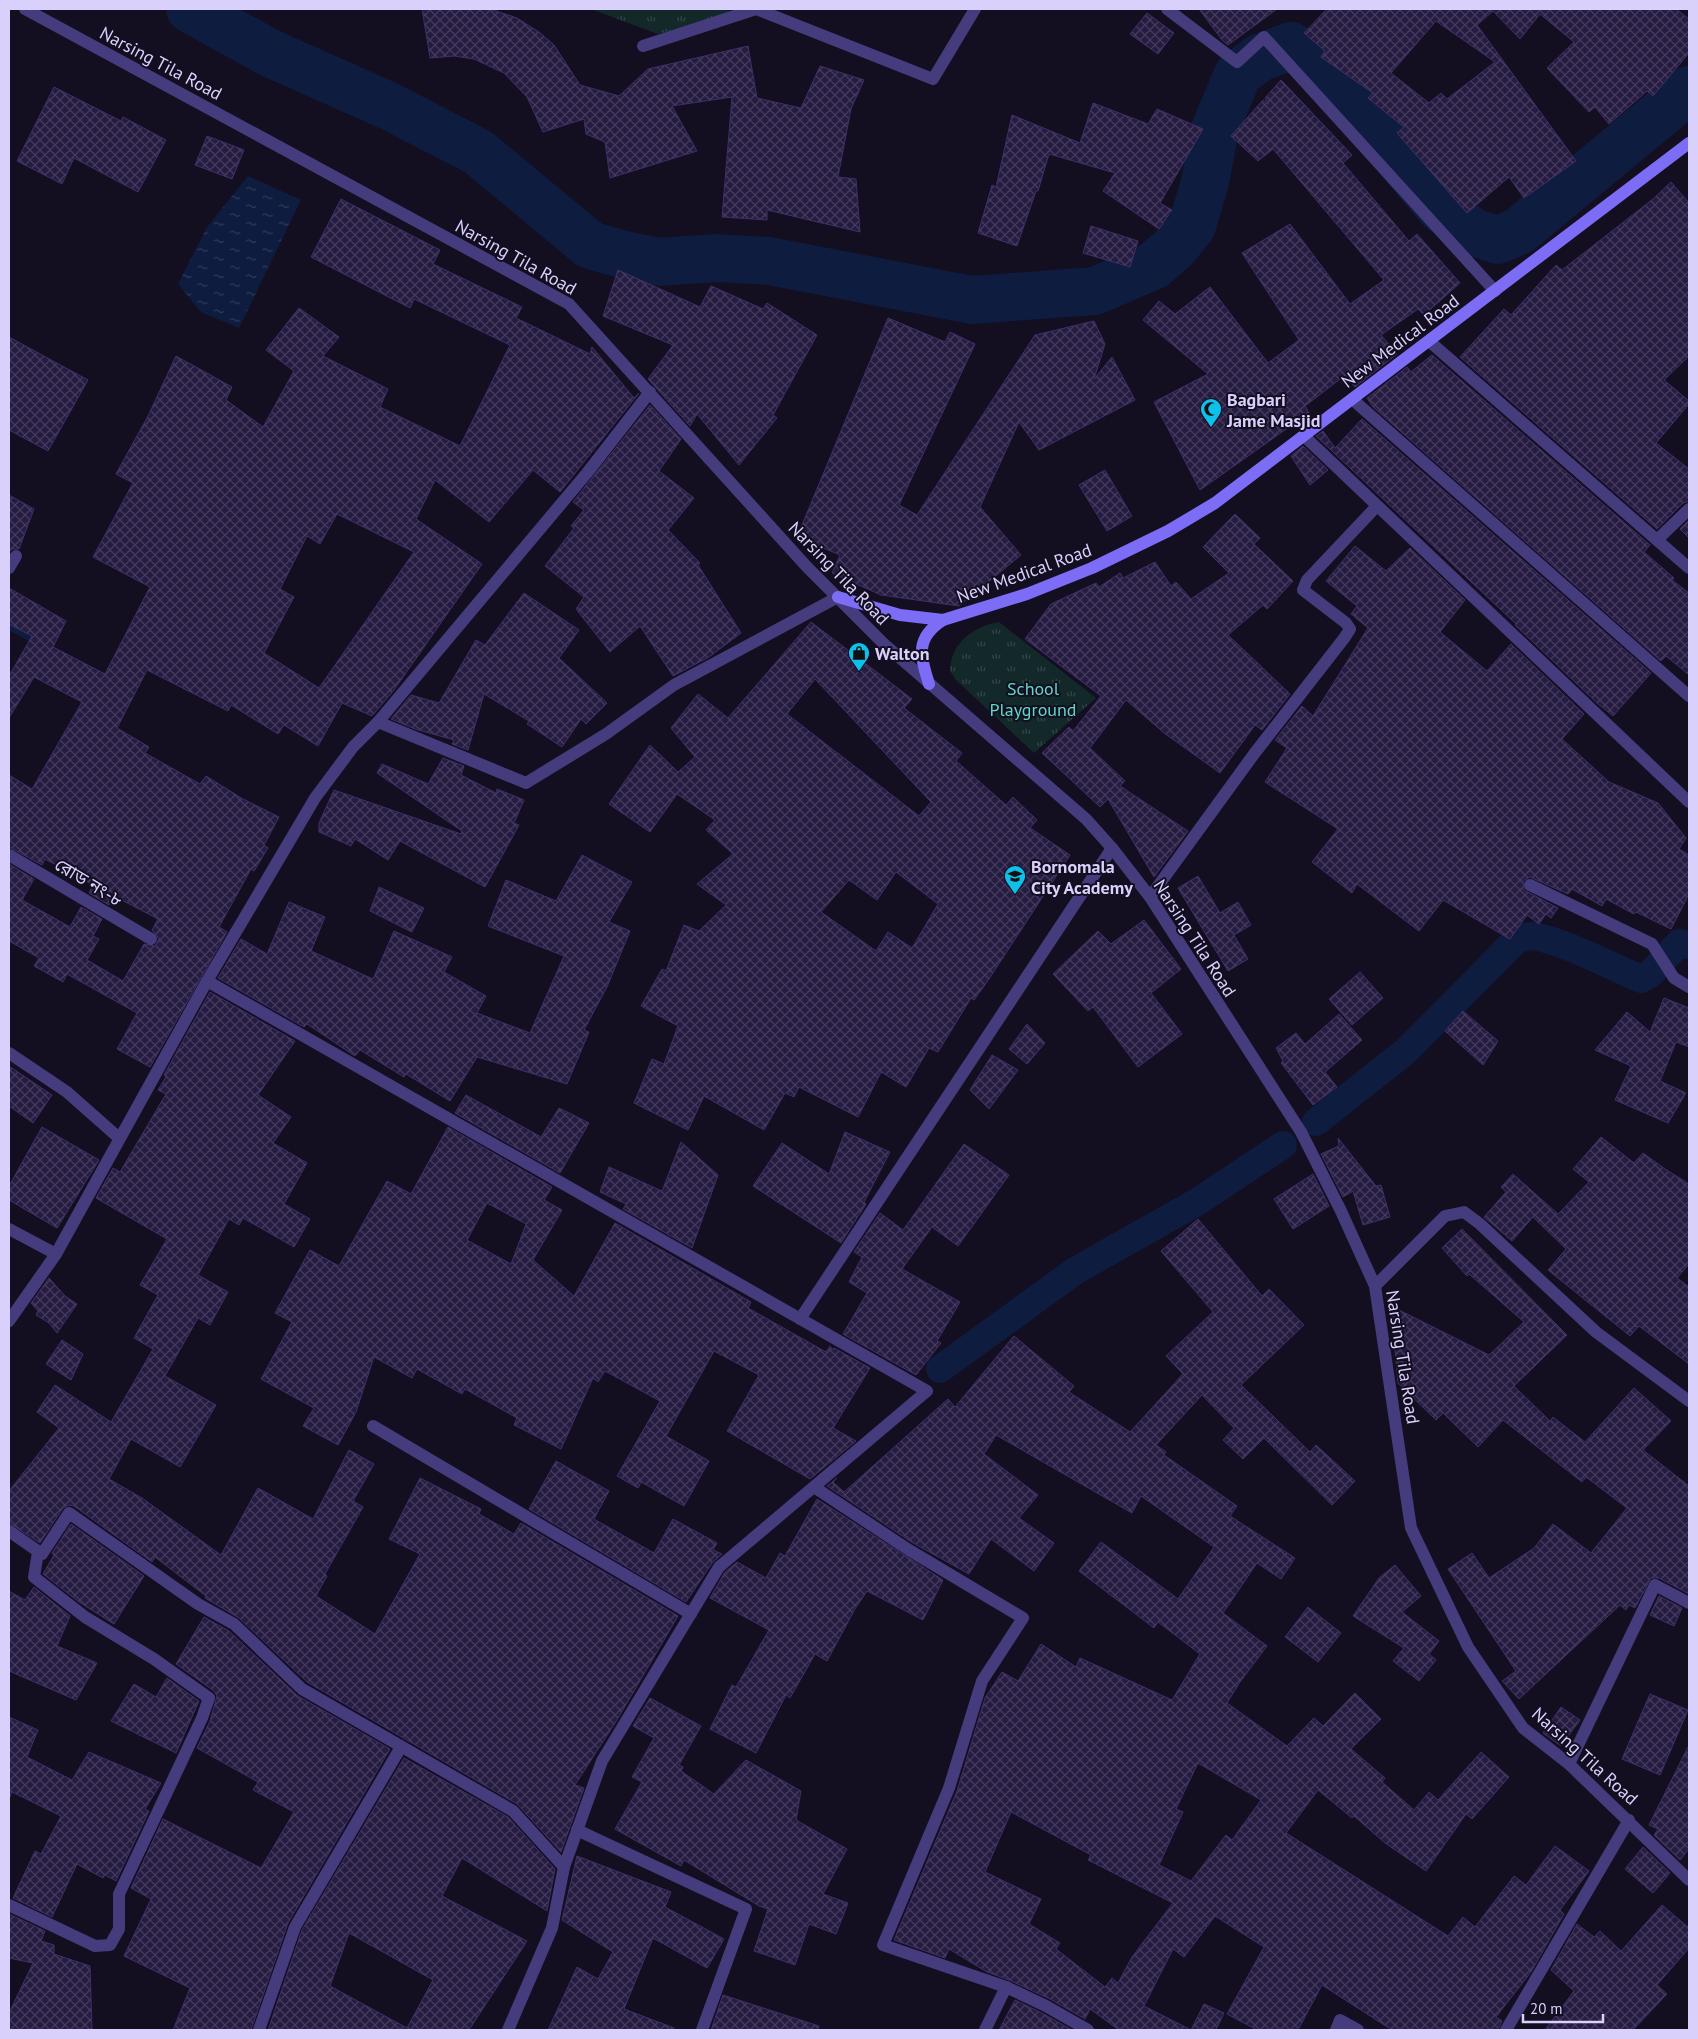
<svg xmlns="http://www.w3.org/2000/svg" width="1698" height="2039" font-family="'PT Sans','Noto Sans Bengali',sans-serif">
<defs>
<pattern id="grass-tufts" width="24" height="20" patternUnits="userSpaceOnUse" patternTransform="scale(1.25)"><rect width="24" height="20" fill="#122829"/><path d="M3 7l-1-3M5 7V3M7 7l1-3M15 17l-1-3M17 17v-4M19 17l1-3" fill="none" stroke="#344649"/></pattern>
<pattern id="water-ripples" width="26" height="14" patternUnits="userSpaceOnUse" patternTransform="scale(1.25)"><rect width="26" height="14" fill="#0e1c3f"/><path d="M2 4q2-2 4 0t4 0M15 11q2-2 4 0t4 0" fill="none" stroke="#303c5c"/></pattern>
<pattern id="building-cross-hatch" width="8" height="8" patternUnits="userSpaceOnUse" patternTransform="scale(1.25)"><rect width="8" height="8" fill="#261b40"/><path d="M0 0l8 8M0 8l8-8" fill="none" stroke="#453b5c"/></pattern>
</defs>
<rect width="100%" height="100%" fill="#130e20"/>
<!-- grass -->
<g fill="url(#grass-tufts)">
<polygon points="591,9 731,9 722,17 658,34"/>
<path d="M999,622L1096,698L1034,753L956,680L950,671C950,643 974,626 999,622Z"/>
</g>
<!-- water -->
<polygon fill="url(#water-ripples)" points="248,176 301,200 239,328 201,312 178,284 207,227"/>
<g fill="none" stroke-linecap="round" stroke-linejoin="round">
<!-- stream -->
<polyline stroke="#0e1c3f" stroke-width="8" points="9,626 39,642"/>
<!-- canal -->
<g stroke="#0e1c3f" stroke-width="28">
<path d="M1316,1122L1406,1051L1516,940C1520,939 1526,936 1531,936C1560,939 1612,967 1641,979L1650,974L1679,943L1689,945"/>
<polyline points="940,1369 1075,1271 1197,1202 1283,1145"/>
</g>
<!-- river -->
<polyline stroke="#0e1c3f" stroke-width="48" points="190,9 270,53 389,106 478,152 590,245 625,255 659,262 716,258 769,261 972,300 1095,291 1153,266 1175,247 1192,226 1205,182 1215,129 1238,74 1259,58 1291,46 1310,59 1334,82 1440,208 1473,232 1498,240 1519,231 1689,90"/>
</g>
<!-- building -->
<g fill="url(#building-cross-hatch)" stroke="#402f6a" fill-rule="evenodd">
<polygon points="422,9 490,9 517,18 539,32 554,45 580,85 619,96 648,69 748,46 757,98 801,108 820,66 864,80 851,109 838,177 856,179 860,232 767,210 767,220 722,217 732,97 672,106 697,151 610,178 605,142 586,134 584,119 543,132 527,97 504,73 474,59 454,56 430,58"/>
<polygon points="1199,9 1277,9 1228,45 1222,40"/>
<path d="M1327,9H1676L1689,19V53L1653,96L1647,91L1609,124L1595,107L1589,112L1547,68L1574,42L1540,14L1520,39L1493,11L1477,25L1576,161L1524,198L1509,177L1467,213L1397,133L1404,127L1368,98L1373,93L1321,57L1325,51L1304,33ZM1436,21L1495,62L1447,99L1441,93L1429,103L1391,73Z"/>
<polygon points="1147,13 1174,33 1158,54 1130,34"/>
<polygon points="1281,80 1352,155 1343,163 1409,241 1417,234 1460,283 1424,315 1418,309 1381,335 1397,354 1355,387 1344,376 1305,406 1309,413 1200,490 1154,402 1208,374 1143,320 1159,301 1175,314 1210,287 1268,363 1299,340 1242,253 1290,224 1350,304 1384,280 1273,149 1258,161 1231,136 1263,100 1269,104 1265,98"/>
<polygon points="54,87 121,121 123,117 166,140 138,192 74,158 62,184 17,161"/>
<polygon points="1093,103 1148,124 1157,109 1203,129 1160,203 1172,210 1159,229 1103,191 1115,173 1049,154 1038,191 1036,191 1017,246 978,233 992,185 996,187 1012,115 1080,143"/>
<polygon points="207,136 244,150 232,179 195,165"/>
<polygon points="1671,182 1689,203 1689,356 1664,380 1689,401 1689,404 1656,443 1689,469 1689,501 1683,503 1657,529 1460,357 1504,309 1511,315 1556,265 1562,270 1653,199"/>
<path d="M341,199L440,250L433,264L522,307L516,318L590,354L592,347L634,398L639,393L560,492L533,470L489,522L435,480L416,519L482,564L394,690L372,716L342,703L318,746L284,725L278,734L231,705L228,711L147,670L117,728L149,747L145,753L200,784L206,776L243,799L279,817L264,845L268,848L254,871L251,869L219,927L227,932L150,1067L117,1049L137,1013L67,974L63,982L34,966L39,958L9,941V864L34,879L22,900L70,927L81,907L102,919L93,936L99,939L87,960L123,981L144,944L155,946L159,939L152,930L158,919L114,896L109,905L89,893L93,885L45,859L42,865L9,847V775L32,789L82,702L34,677L9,718V676L32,636L9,624V588L66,621L53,647L105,674L150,587L93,557L133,483L116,474L148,416L176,356L232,387L226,400L263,427L294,371L266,350L299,308L339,337L323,356L388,389L380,407L460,446L510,345L414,299L410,308L311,257ZM337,514L414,552L319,688L264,653L294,597L280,589L307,536L320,544Z"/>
<polygon points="1091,226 1138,241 1130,267 1083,253"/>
<polygon points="618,270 700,307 711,286 763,309 767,303 817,335 773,415 777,418 739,465 697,414 690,426 648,379 673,345 603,316"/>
<polygon points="888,318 945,342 950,332 975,344 899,505 917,515 1035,335 1094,321 1105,344 1094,379 1112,357 1135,400 1039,450 1019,422 980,507 1021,555 959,606 881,595 832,573 840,555 797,537"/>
<polygon points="9,337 88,380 48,451 9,430"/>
<polygon points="1432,355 1650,545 1644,552 1674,578 1672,580 1689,593 1689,675 1666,656 1661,661 1373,407 1367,398 1407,367 1411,372"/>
<polygon points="650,405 681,439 659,471 694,498 668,530 700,563 698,565 741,633 709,657 673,676 640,626 610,652 576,609 584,597 545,566 574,528 571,526 584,510 573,502"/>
<polygon points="1362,419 1651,673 1613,716 1597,703 1515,625 1516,624 1316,436 1323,431 1335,448"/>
<polygon points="1303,446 1328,470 1310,485 1291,456"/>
<polygon points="1105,470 1132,516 1107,531 1079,485"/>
<polygon points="9,495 34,509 19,549 12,549 9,552"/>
<polygon points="1235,514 1260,538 1254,544 1293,581 1267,609 1263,605 1228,635 1290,694 1262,730 1255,725 1220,773 1164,733 1126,700 1090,748 1125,781 1120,786 1188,831 1154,877 1108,799 1100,807 1042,753 1069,727 1073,731 1101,696 1025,639 1051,604 1096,583 1099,587 1120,573 1123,578 1155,562 1171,586 1176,582 1191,599 1229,573 1203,547"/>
<polygon points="1689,520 1689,538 1680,529"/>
<polygon points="1355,546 1386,571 1410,548 1465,600 1440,632 1487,671 1511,644 1584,714 1562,739 1609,782 1658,803 1686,838 1679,849 1689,855 1689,894 1671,929 1636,912 1634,914 1606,899 1602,906 1572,889 1568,894 1530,877 1523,881 1524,890 1558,908 1551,918 1546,914 1539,924 1527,915 1510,939 1443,900 1419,931 1357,884 1352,893 1312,862 1338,829 1265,782 1287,748 1275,740 1302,706 1313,716 1368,628 1351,614 1357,606 1326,581"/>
<polygon points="524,593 579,630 559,658 607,703 586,724 581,719 562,747 527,724 529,721 484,694 468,750 452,744 454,740 415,729 391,719 411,695 439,703 476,640 485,645"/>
<path d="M811,622L912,699L904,708L962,753L956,761L1006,805L1013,797L1037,820L1030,828L1070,855L987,982L974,1000L971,998L938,1052L929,1048L906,1087L881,1072L858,1117L799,1087L794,1097L785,1093L764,1130L704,1096L688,1130L634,1103L652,1059L664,1064L678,1026L641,1006L662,969L666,971L684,925L699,931L726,905L697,884L733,854L706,830L715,820L677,794L650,832L609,804L650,745L678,772L695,757L671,728L698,694L728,718ZM815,679L931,802L919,816L787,714ZM896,872L938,904L912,948L888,932L876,951L821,912L849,880L877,900Z"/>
<polygon points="443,758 464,766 461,775 496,793 497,789 524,800 514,823 519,825 485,887 400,841 388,860 355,839 351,846 319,832 319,823 334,790 461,834 462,831 377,773 382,764 428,784"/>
<polygon points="582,855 632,882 609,922 630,931 607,987 584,1030 589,1032 567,1084 477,1057 450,1101 406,1074 404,1077 360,1050 355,1056 307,1024 304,1027 218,978 241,939 267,954 289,902 325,917 311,951 373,979 394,931 452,957 444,972 486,996 477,1013 530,1033 564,956 488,926 506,880 556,901"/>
<polygon points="1198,876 1220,913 1238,902 1251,925 1234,935 1248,959 1228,971 1178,888"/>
<polygon points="379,887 424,908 412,932 370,911"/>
<polygon points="1144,920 1181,969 1151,993 1182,1034 1138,1067 1093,1007 1088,1011 1053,974 1098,931 1111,944"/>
<polygon points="1360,972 1383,998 1352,1025 1329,999"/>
<polygon points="210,992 295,1041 258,1095 291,1117 273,1143 307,1163 284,1204 310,1219 294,1247 243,1218 239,1225 229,1219 198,1275 228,1292 210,1325 198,1318 165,1376 216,1405 180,1467 131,1439 109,1479 142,1498 221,1555 258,1488 313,1519 349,1450 374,1464 353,1501 363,1507 325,1574 327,1576 316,1596 375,1634 420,1554 389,1539 420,1478 481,1509 479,1514 514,1534 521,1523 678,1616 617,1720 575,1785 584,1788 561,1852 517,1804 307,1682 239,1618 205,1598 206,1596 155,1557 152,1562 74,1506 69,1505 63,1508 40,1543 9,1523 9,1491 59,1428 37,1412 55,1385 111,1422 153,1349 134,1338 158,1295 140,1285 167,1239 96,1198 113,1168 120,1172 166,1094 158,1090 166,1077 164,1075"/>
<polygon points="1664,998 1689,1008 1689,1047 1676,1042 1660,1081 1686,1093 1668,1123 1615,1100 1631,1066 1595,1050 1627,1012 1650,1032"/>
<polygon points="1463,1011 1498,1041 1483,1065 1445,1031"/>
<polygon points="1339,1014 1362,1040 1325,1072 1337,1087 1313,1105 1281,1063 1283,1061 1276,1048 1296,1033 1305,1044"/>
<polygon points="1027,1024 1045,1043 1027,1064 1009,1049"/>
<polygon points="992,1055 1018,1070 989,1109 970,1090"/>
<polygon points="9,1066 52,1095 33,1123 9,1106"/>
<polygon points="466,1095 541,1137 559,1108 589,1123 560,1173 455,1113"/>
<polygon points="42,1127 99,1160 57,1228 9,1200 9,1186"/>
<path d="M448,1127L552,1187L544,1200L562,1210L533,1260L574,1296L615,1223L751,1302L748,1308L826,1352L830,1346L833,1350L834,1348L870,1368L833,1428L856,1441L810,1479L727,1431L759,1375L714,1351L666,1436L709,1461L684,1506L641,1482L638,1488L617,1476L660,1401L605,1371L598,1382L593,1378L561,1449L514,1425L517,1418L465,1389L462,1394L417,1369L412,1378L374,1357L356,1412L338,1445L303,1426L314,1408L261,1379L292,1322L275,1313L310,1250L339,1266L387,1181L411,1194ZM487,1203L526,1224L511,1264L467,1240Z"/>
<polygon points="845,1132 890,1152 864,1202 866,1204 841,1243 753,1186 782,1143 829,1174"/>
<polygon points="1601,1137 1634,1163 1643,1153 1665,1169 1689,1184 1689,1264 1677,1278 1689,1287 1689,1364 1639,1326 1630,1336 1548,1270 1566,1249 1533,1217 1512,1241 1484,1217 1506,1192 1501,1187 1513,1174 1558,1214 1589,1182 1573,1169"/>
<polygon points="1338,1138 1376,1186 1381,1185 1390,1217 1363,1225 1353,1191 1343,1197 1321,1154 1339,1146"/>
<polygon points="681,1142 718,1175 692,1248 623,1209 626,1204 600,1192 609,1167 662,1191"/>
<polygon points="964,1144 1009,1175 958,1246 932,1227 902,1269 960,1302 937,1341 941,1343 916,1375 843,1334 867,1293 849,1282 862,1257 854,1252 880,1213 903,1230"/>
<polygon points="1313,1174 1329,1206 1293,1229 1274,1199"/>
<path d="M1198,1219L1262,1296L1269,1289L1304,1325L1241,1385L1310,1452L1316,1445L1355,1481L1332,1505L1264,1438L1243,1459L1223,1440L1234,1428L1202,1395L1156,1445L1166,1452L1164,1455L1237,1506L1230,1516L1295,1558L1281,1579L1257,1563L1223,1613L1267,1646L1240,1682L1227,1703L1287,1746L1314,1718L1323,1726L1355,1693L1381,1719L1351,1749L1385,1778L1382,1782L1414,1810L1429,1792L1438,1800L1481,1752L1509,1777L1472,1819L1466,1814L1426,1871L1385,1843L1354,1816L1352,1818L1318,1790L1286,1833L1448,1936L1463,1917L1475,1927L1514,1876L1526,1885L1555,1846L1589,1871L1560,1910L1564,1914L1531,1972L1496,2017L1502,2021L1498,2030H1392L1322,1985L1298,2030H1257L1227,2014L1264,1947L1215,1916L1184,1957L1173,1949L1144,2006L1191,2030H1119L1090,2009L1085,2019L1050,1999L1009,1980L987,1972L949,1949L945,1958L894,1940L957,1791L985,1698L1002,1672L1018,1681L1041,1644L1076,1667L1080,1658L1172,1700L1200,1654L1158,1622L1154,1628L1079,1571L1101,1542L1178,1599L1214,1547L1141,1496L1132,1513L996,1435L984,1454L1038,1495L1019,1518L1054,1543L1034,1571L991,1539L969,1574L913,1543L827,1486L837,1478L833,1482L844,1492L948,1399L955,1407L1014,1336L1074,1386L1069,1392L1130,1432L1183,1374L1166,1356L1213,1312L1161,1251ZM1198,1763L1261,1800L1232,1840L1226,1835L1191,1881L1159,1865L1183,1812L1176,1809ZM1011,1812L1091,1855L1088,1860L1173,1903L1132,1957L1118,1983L1112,1978L1105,1987L1056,1949L1060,1943L1029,1924L1041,1899L985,1872Z"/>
<polygon points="1462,1229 1567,1335 1514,1386 1550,1421 1553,1417 1585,1442 1634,1388 1671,1421 1643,1450 1689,1486 1689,1594 1659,1578 1651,1578 1635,1608 1629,1605 1626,1610 1620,1605 1519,1699 1502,1681 1516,1671 1448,1569 1472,1553 1489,1578 1534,1548 1553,1524 1591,1553 1627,1508 1586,1477 1582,1482 1503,1420 1478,1447 1443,1413 1436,1420 1398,1383 1391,1306 1489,1355 1524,1322 1469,1274 1467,1276 1442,1248"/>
<polygon points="49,1278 65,1296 77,1304 57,1333 49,1323 36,1315 38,1311 31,1303"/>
<polygon points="62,1340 83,1354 71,1380 46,1364"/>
<polygon points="556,1461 609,1491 594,1519 654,1553 673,1519 717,1543 713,1550 722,1554 712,1563 686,1602 529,1509"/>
<polygon points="817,1499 943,1580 923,1620 867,1591 855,1609 827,1661 815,1654 790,1698 786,1695 756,1753 710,1729 732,1685 736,1687 769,1630 710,1598 725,1572 737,1562 766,1578 780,1553 785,1556"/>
<polygon points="71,1524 144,1576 114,1624 79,1602 43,1574 54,1555 52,1553"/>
<polygon points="1395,1565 1421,1596 1402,1612 1439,1641 1429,1654 1436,1660 1419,1681 1393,1661 1404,1648 1353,1616 1379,1578"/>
<polygon points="34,1587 70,1616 57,1646 97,1663 76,1700 9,1671 9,1591 25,1600"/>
<polygon points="1659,1596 1682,1608 1674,1626 1650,1615"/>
<polygon points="1308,1607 1341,1633 1318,1662 1285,1637"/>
<polygon points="204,1617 229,1631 298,1696 390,1749 288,1923 251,2030 173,2030 190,1988 124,1956 151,1899 131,1888 163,1819 261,1868 294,1812 253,1790 258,1782 197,1748 210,1721 217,1696 214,1691 176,1664"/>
<polygon points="167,1678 199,1701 176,1753 111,1721 134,1684 156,1697"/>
<polygon points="1650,1694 1688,1710 1660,1775 1622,1759"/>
<polygon points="650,1698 701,1726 679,1765 683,1767 681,1771 714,1794 746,1760 801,1791 796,1820 847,1849 823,1894 848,1903 836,1934 809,1924 795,1965 754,1951 768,1909 759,1906 684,1860 681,1866 615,1829 642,1782 632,1777 654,1738 633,1726"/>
<polygon points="1561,1707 1580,1720 1561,1746 1543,1733"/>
<polygon points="9,1717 38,1730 27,1757 72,1780 89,1752 161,1783 145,1809 149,1811 116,1881 105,1875 103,1878 77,1864 52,1917 13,1898 35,1851 41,1854 61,1816 12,1792 9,1799"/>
<polygon points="1689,1745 1689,1849 1680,1860 1654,1835 1658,1829 1649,1825"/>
<path d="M404,1758L508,1817L555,1869L547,1911L462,1858L442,1896L527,1941L469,2030H268L302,1930ZM349,1933L433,1980L407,2028L330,1986Z"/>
<polygon points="1643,1847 1670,1873 1653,1893 1625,1869"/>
<polygon points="577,1856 671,1892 665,1907 724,1939 707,1968 653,1938 624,2009 674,2028 674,2030 548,2030 577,1967 598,1979 613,1952 562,1920"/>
<polygon points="1662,1905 1689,1928 1689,1948 1657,1985 1667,1994 1633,2030 1545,2030 1574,1991 1551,1970 1577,1924 1594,1937 1600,1931 1621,1951"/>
<polygon points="9,1914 45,1931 41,1941 54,1945 54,1954 90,1966 92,2030 9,2030 9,2013 33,1963 9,1958"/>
<polygon points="723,1995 819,2026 818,2030 711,2030"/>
<polygon points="1015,2000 1042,2013 1072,2030 999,2030"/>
<polygon points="1204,2004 1224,2013 1216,2030 1191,2030"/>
</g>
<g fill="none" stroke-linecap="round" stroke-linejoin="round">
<!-- lane -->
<polyline stroke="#443c7c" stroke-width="12" points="643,46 756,9"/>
<!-- street -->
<g stroke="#443c7c" stroke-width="12">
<polyline points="25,9 569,304 807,567 884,644 1086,819 1112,848 1150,897 1301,1132 1341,1211 1375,1286 1411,1528 1468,1647 1523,1728 1569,1764 1689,1880"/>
<polyline points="756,9 933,79 975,9"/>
<polyline points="1167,9 1237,62 1264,37 1495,291"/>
<polyline points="1429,341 1689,568"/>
<polyline points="1352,399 1689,696"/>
<polyline points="1304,436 1689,802"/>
<polyline points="1657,540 1689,509"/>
<polyline points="9,568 16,556"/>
<polyline points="378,722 587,473 650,392"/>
<polyline points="9,855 151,939"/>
<polyline points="1530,885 1652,944 1674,978 1689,987"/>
<polyline points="1150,897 1254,754 1345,637 1350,629 1346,623 1303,590 1307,580 1377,506"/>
<polyline points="207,981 315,798 353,747 378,722 526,783 606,734 674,685 838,597"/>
<polyline points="9,1053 67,1092 119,1138"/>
<polyline points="9,1229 56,1254"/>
<polyline points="1375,1286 1445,1216 1464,1212 1480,1224 1596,1332 1689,1401"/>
<polyline points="800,1319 1112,848"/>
<polyline points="9,1321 56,1254 207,981 927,1391 719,1567 602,1761 564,1867 552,1928 508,2030"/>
<polyline points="373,1426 691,1614"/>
<polyline points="814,1487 909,1550 1023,1618 982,1681 949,1788 883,1945 1006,1987 1046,2006 1088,2030"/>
<polyline points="9,1531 42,1554 69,1513 198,1604 234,1624 302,1689 513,1811 564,1867"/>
<polyline points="1569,1764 1655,1585 1689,1603"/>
<polyline points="577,1830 746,1909 702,2030"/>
<polyline points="9,1905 95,1946 110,1945 119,1929 119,1894 202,1718 209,1698 154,1659 85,1617 34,1577 38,1552"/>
<polyline points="259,2030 295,1927 401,1747"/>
<polyline points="985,2030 1006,1987"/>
<polyline points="1336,2030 1340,2020 1358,2030"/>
<polyline points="1506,2030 1629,1820"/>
</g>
<!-- secondary -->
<g stroke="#7d6df6" stroke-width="12">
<polyline points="838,597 900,615 943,620 1027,594 1092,568 1168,531 1215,503 1689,143"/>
<path d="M929,684C920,655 915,638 943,620"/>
</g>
</g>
<!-- icons -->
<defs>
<g id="mosque-pin" transform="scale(1.125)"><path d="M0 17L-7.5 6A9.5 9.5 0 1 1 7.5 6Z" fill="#0ec0ea" stroke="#130e20"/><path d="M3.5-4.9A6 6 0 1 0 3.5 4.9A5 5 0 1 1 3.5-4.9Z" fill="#111"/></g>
<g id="shop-pin" transform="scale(1.125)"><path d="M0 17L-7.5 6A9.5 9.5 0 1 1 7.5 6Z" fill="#0ec0ea" stroke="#130e20"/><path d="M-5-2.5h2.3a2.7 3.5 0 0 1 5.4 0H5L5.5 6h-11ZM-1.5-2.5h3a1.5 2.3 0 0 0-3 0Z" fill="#111"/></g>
<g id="school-pin" transform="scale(1.125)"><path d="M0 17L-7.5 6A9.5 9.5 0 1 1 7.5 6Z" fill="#0ec0ea" stroke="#130e20"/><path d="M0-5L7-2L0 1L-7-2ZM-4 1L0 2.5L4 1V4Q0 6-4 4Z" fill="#111"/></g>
</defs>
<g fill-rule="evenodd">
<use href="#mosque-pin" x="1211" y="409"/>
<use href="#shop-pin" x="859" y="653"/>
<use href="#school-pin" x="1015" y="876"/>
</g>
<g text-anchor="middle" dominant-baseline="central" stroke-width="4" stroke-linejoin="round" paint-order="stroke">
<!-- street labels -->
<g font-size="18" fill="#d9d0fc" stroke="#130e20">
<text transform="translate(161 63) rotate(28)">Narsing Tila Road</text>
<text transform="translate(516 257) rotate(29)">Narsing Tila Road</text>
<text transform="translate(1400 341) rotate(-37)">New Medical Road</text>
<text transform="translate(839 573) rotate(46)">Narsing Tila Road</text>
<text transform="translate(1024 573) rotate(-20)">New Medical Road</text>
<text transform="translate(89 882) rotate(31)">রোড নং-৮</text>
<text transform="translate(1195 938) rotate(57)">Narsing Tila Road</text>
<text transform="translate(1403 1357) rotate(81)">Narsing Tila Road</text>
<text transform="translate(1585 1756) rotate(42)">Narsing Tila Road</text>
</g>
<!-- poi labels -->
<g font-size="18" font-weight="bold" fill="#d9d0fc" stroke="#130e20" text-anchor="start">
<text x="1227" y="399">Bagbari<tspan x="1227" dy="21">Jame Masjid</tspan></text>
<text x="875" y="653">Walton</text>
<text x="1031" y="866">Bornomala<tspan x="1031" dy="21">City Academy</tspan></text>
</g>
<!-- park labels -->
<g font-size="18" fill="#61d7c5" stroke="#130e20">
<text x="1033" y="688">School<tspan x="1033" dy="21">Playground</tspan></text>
</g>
</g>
<!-- border -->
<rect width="1698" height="2039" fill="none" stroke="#d9d0fc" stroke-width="20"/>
<!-- scale -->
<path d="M1523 2014v8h80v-8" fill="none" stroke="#d9d0fc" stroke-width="2.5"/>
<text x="1530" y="2014" font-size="15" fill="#d9d0fc" stroke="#130e20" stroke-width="4" paint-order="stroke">20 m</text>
</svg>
